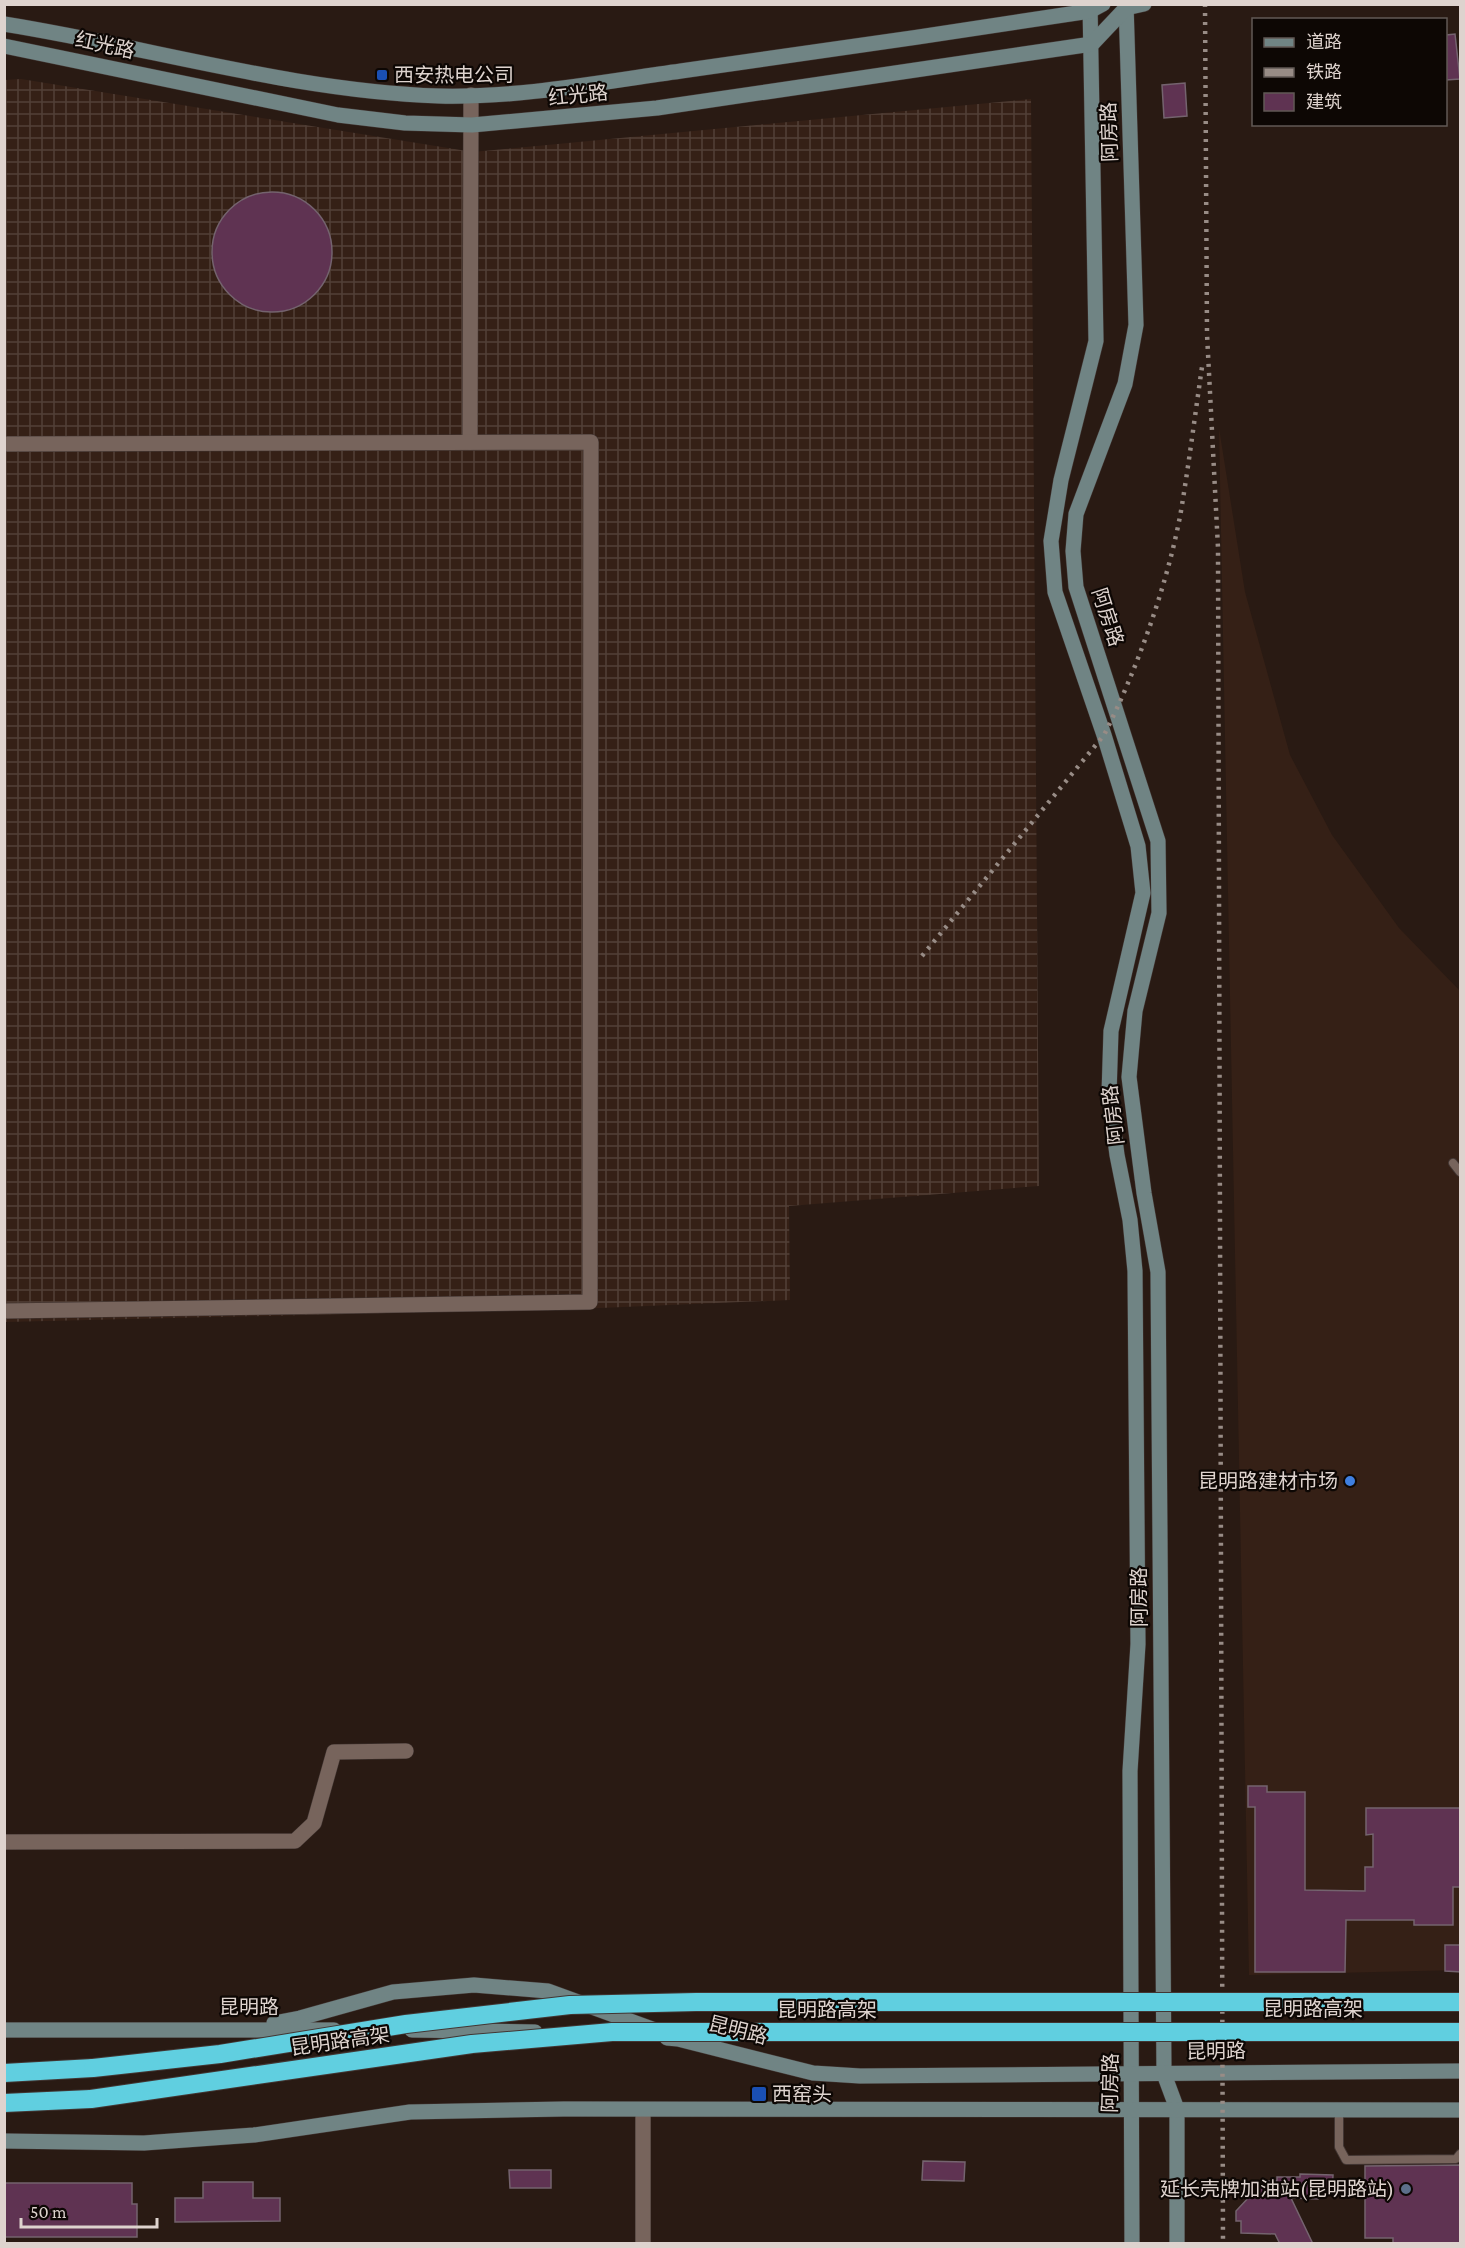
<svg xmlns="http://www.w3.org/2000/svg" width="1465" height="2248" font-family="'Crimson Pro','Noto Sans SC',serif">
<defs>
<pattern id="industrial-grid" width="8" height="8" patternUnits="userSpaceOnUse" patternTransform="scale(1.5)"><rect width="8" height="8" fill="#352016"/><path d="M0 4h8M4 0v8" fill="none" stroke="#524037"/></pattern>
</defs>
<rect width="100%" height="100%" fill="#291a13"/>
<!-- built -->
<polygon fill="#352016" points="1219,428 1245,592 1290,755 1332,835 1399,928 1460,991 1460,1970 1249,1975"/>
<!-- industrial -->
<polygon fill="url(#industrial-grid)" points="21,79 473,152 1031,99 1039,1186 789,1206 790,1300 600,1308 5,1322 5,80"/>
<!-- building -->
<g fill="#5f3352" stroke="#74636e" stroke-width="1.5">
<polygon points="1455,34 1460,79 1446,80 1446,35"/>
<polygon points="1185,83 1187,116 1164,118 1162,85"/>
<circle cx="272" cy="252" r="60"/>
<polygon points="1248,1786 1267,1786 1267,1792 1305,1792 1305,1890 1365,1891 1365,1867 1373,1867 1373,1834 1366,1835 1366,1808 1461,1808 1461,1887 1453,1887 1453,1925 1414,1925 1414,1920 1346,1920 1345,1972 1255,1972 1255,1807 1248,1807"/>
<polygon points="1445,1945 1461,1945 1461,1972 1445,1971"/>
<polygon points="923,2161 965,2162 964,2181 922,2180"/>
<polygon points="1461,2165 1461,2244 1393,2244 1393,2238 1365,2238 1365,2166"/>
<polygon points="509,2170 551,2170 551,2188 510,2188"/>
<polygon points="1300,2174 1333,2175 1332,2195 1318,2194 1318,2199 1291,2198 1313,2244 1280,2244 1275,2234 1241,2233 1241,2221 1236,2221 1236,2211 1264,2181 1277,2181 1277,2177 1300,2177"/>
<polygon points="203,2182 253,2182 253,2198 280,2198 280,2221 175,2222 175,2198 203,2198"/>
<polygon points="4,2183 132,2183 132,2204 137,2204 137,2237 4,2237"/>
</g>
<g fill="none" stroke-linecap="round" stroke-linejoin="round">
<!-- lane casing -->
<g stroke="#423633" stroke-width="10">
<g id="lane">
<polyline points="1453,1163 1460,1172"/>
<polyline points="1339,2110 1339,2147 1346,2160 1456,2159 1460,2154"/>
</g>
</g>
<!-- street casing -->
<g stroke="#423633" stroke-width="16">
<g id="street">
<polyline points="470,442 471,95"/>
<polyline points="4,444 591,442 590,1302 4,1311"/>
<polyline points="4,1842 295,1841 314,1823 334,1752 406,1751"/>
<polyline points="643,2110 643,2244"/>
</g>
</g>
<!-- secondary casing -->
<g stroke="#423633" stroke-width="16">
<g id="secondary">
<polyline points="1090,4 1096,341 1061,480 1051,541 1055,592 1104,735 1138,846 1143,893 1111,1031 1109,1094 1117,1155 1130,1220 1135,1271 1138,1644 1130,1771 1132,2244"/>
<polyline points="1126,4 1136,325 1125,384 1076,514 1073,551 1076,587 1158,841 1159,913 1135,1011 1129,1077 1144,1193 1158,1272 1164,2074 1177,2109 1177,2244"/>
<path d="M4,24C149,47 292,91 439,96C520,98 601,82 681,71C817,52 954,32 1090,11L1103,4"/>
<polyline points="4,46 338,115 405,123 472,125 657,108 1092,44 1126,8 1144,4"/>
<polyline points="274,2023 300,2018 393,1992 474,1985 548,1991 655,2030"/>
<polyline points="4,2030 334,2030"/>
<polyline points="412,2030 535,2032"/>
<polyline points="667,2038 678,2039 813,2073 860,2076 1460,2071"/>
<polyline points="4,2141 144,2143 254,2135 410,2112 564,2109 1460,2110"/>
</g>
</g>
<!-- highway casing -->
<g stroke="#423633" stroke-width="20">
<g id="highway">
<polyline points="4,2073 93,2068"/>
<polyline points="4,2103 91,2099"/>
</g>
</g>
<!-- lane -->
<use href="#lane" stroke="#77645c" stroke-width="8"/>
<!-- street -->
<use href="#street" stroke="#77645c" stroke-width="15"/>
<!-- secondary -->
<use href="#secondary" stroke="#708484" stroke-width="15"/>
<!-- highway -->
<use href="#highway" stroke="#60cfe0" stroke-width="18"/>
<!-- rail -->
<g stroke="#988c86" stroke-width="4.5" stroke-dasharray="3 6" stroke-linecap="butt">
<polyline points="1205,4 1207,334 1218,548 1223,2244"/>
<path d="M922,956L1104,735C1137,670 1168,583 1181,511C1189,463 1195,415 1202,367"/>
</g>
<!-- highway-bridge casing -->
<g stroke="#423633" stroke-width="20" stroke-linecap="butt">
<g id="highway-bridge">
<polyline points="93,2068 220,2054 406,2024 570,2005 696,2002 1460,2002"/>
<polyline points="91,2099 472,2044 612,2032 1460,2032"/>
</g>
</g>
<!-- highway-bridge -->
<use href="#highway-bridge" stroke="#60cfe0" stroke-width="18"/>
</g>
<!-- markers -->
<g fill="#1a4fb4" stroke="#0d0704" stroke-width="2">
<rect x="376" y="69" width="12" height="12" rx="3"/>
<rect x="751" y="2086" width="16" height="16" rx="3"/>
</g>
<circle fill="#3f7fe0" stroke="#0d0704" stroke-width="2" cx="1350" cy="1481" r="6"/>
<circle fill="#5c6f8a" stroke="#0d0704" stroke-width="2" cx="1406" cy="2189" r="6"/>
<g text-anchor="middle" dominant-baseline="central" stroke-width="4.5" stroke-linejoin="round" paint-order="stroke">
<!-- street labels -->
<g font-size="20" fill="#ded3ce" stroke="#0d0704">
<text transform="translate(105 45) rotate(12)">红光路</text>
<text transform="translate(578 95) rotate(-6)">红光路</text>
<text transform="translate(1109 132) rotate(-92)">阿房路</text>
<text transform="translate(1108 617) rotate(72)">阿房路</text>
<text transform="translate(1113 1115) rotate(-97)">阿房路</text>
<text transform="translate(1139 1597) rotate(-90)">阿房路</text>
<text x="249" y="2007">昆明路</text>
<text x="1313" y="2009">昆明路高架</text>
<text x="827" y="2010">昆明路高架</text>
<text transform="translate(738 2030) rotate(14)">昆明路</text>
<text transform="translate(340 2041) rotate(-8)">昆明路高架</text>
<text transform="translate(1216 2051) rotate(-1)">昆明路</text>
<text transform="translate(1110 2083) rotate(-89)">阿房路</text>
</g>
<!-- poi labels -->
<g font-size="20" fill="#ded3ce" stroke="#0d0704" text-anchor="start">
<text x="394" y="75">西安热电公司</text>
<text x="1338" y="1481" text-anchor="end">昆明路建材市场</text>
<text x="772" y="2094">西窑头</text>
<text x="1394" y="2189" text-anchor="end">延长壳牌加油站(昆明路站)</text>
</g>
</g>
<!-- border -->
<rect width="1465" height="2248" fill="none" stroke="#ded3ce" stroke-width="12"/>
<!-- legend -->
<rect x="1252" y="18" width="195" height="108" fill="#0d0704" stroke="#615955" stroke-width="1.5"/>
<rect x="1264" y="38" width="30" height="9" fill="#708484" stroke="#615955" stroke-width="1.5"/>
<text x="1306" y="48" font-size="18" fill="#ded3ce">道路</text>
<rect x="1264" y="68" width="30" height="9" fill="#988c86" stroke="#615955" stroke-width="1.5"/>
<text x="1306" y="78" font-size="18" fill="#ded3ce">铁路</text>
<rect x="1264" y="93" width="30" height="18" fill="#5f3352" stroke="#615955" stroke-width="1.5"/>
<text x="1306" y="108" font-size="18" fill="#ded3ce">建筑</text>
<!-- scale -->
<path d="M21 2218v9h136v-9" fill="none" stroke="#ded3ce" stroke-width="3"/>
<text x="30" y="2218" font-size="18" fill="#ded3ce" stroke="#0d0704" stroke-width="4.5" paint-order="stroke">50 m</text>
</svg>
